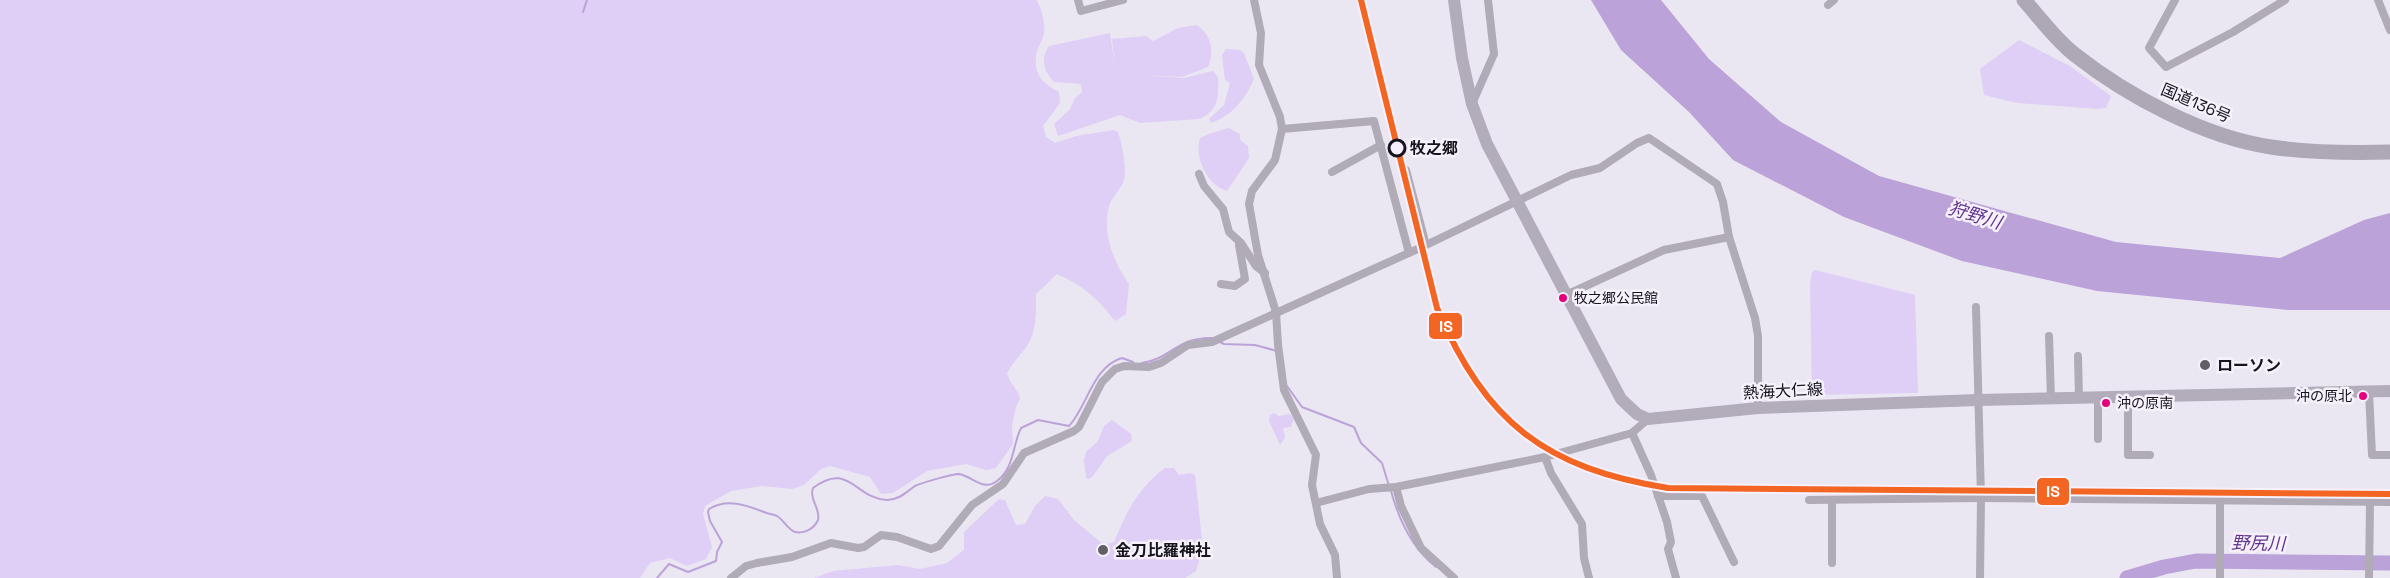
<svg xmlns="http://www.w3.org/2000/svg" width="2390" height="578" font-family="'Space Grotesk','Noto Sans JP',sans-serif">
<rect width="100%" height="100%" fill="#ebe7f2"/>
<!-- green -->
<g fill="#dfcef5">
<path d="M0,0H1037C1041,8 1046,24 1044,33C1043,39 1039,45 1037,51C1032,72 1041,83 1059,92L1060,103L1043,126L1046,137L1055,143L1076,136L1114,130L1118,132C1122,144 1125,160 1125,173C1125,187 1113,194 1109,206C1102,234 1113,261 1129,284L1126,314L1115,321C1096,297 1085,287 1057,274L1036,294C1036,311 1037,331 1027,346C1020,355 1013,363 1007,373C1010,384 1018,389 1020,399L1016,407L1012,425L1013,444L996,468L986,470L966,464L927,471L893,493L881,494L870,477L830,466L821,469L804,485L792,489L761,486L731,491L705,506L703,514L712,547L706,559L687,566L670,558L650,563L640,578H0Z"/>
<path d="M1197,25C1211,35 1215,51 1208,67L1182,77L1140,75L1184,78L1213,71L1218,77C1219,96 1219,111 1199,119L1140,123L1120,115L1058,136L1054,124L1070,109L1075,98L1082,92L1081,84L1054,82C1044,71 1040,59 1049,46L1110,33L1115,66L1112,39L1146,36L1153,41L1178,28Z"/>
<polygon points="2019,40 2070,66 2111,96 2106,108 2098,109 2017,103 1984,95 1980,69"/>
<path d="M1226,49L1240,50L1244,53L1254,79C1246,98 1232,116 1211,123L1209,119L1224,105L1230,83L1225,80L1222,55Z"/>
<path d="M1229,128L1240,134V140L1248,146L1249,158L1227,191C1207,185 1194,157 1200,138C1208,134 1221,130 1229,128Z"/>
<polygon points="1815,270 1915,295 1918,393 1812,395 1810,284 1812,272"/>
<polygon points="1274,413 1279,416 1289,414 1294,418 1291,427 1283,428 1285,438 1280,445 1269,421 1270,415"/>
<polygon points="1112,420 1131,434 1132,441 1107,456 1093,476 1089,479 1086,478 1084,460 1086,452 1098,441 1104,426"/>
<path d="M1165,468H1174L1179,475L1190,473L1195,475L1203,549L1196,571L1185,578H814L833,571L898,565L920,569L947,563L964,550V532L999,499L1005,500L1016,525L1025,524L1035,506L1045,496L1058,499L1074,520L1104,545L1114,542C1127,511 1138,488 1165,468Z"/>
</g>
<!-- water -->
<polygon fill="#bba2d9" points="1591,0 1661,0 1709,59 1781,122 1879,176 2116,242 2280,258 2364,220 2390,213 2390,310 2289,310 2097,291 1962,261 1844,217 1733,160 1689,112 1621,50"/>
<g fill="none" stroke-linecap="round" stroke-linejoin="round">
<!-- stream -->
<g stroke="#bba2d9" stroke-width="2">
<polyline points="583,12 587,0"/>
<polyline points="1218,341 1224,344 1255,345 1277,351"/>
<path d="M1142,363C1171,359 1177,336 1214,338"/>
<polyline points="1287,386 1302,407 1354,427 1361,443 1382,463 1389,486"/>
<path d="M1391,491C1399,520 1413,549 1436,567"/>
<path d="M657,578L669,564L688,572L716,561L717,552L722,542L710,521L708,512L709,509C727,498 746,505 764,512C768,514 773,514 777,516C784,520 787,529 795,532C804,534 814,529 818,520C821,509 809,500 813,488C849,461 854,498 887,500C899,500 906,492 915,486C921,483 952,474 959,474C972,476 983,492 997,481C1015,467 1012,446 1021,428L1038,420L1069,426C1087,407 1093,366 1122,358L1133,362"/>
</g>
<!-- river -->
<polyline stroke="#bba2d9" stroke-width="15" points="2127,578 2164,567 2196,561 2390,563"/>
<!-- street -->
<g stroke="#b0abb6" stroke-width="8">
<polyline points="1078,0 1081,11 1123,0"/>
<polyline points="1254,0 1261,33 1259,65 1280,117 1282,129 1275,160 1252,191 1249,204 1258,255 1276,312 1278,345 1284,390 1316,455 1312,485 1320,524 1335,555 1337,578"/>
<polyline points="2175,0 2149,48 2166,67 2233,32 2285,0"/>
<polyline points="2378,0 2390,30"/>
<polyline points="1828,5 1834,0"/>
<polyline points="1472,104 1494,54 1488,0"/>
<polyline points="1282,129 1374,121 1409,253"/>
<polyline points="1406,170 1426,245"/>
<polyline points="1332,172 1381,145"/>
<polyline points="1199,174 1204,186 1223,209 1229,232 1241,243 1256,266 1265,273"/>
<polyline points="1221,284 1235,286 1245,279 1239,245"/>
<polyline points="1566,295 1664,250 1729,237"/>
<polyline points="1976,307 1981,498 1980,578"/>
<polyline points="2049,336 2051,399"/>
<polyline points="2078,356 2079,398"/>
<polyline points="2369,392 2372,455 2390,455"/>
<polyline points="2128,397 2128,455 2150,455"/>
<polyline points="2098,398 2098,439"/>
<polyline points="1632,433 1651,475 1667,522 1671,542 1668,549 1676,578"/>
<polyline points="1545,457 1551,473 1582,524 1584,558 1589,578"/>
<polyline points="1396,487 1401,506 1421,548 1454,578"/>
<polyline points="1658,496 1702,496 1734,562"/>
<polyline points="1809,500 1981,498 2390,502"/>
<polyline points="2220,500 2220,578"/>
<polyline points="1316,503 1369,489 1396,487 1545,457 1632,433 1648,419"/>
<polyline points="1832,563 1832,500"/>
<polyline points="731,578 746,566 757,563 792,557 831,543 858,548 864,547 881,535 897,537 931,549 939,546 972,505 1003,484 1024,453 1074,431 1079,427 1102,382 1115,369 1124,366 1149,367 1161,363 1188,345 1212,342 1422,247 1571,175 1600,168 1637,143 1649,138 1717,184 1723,202 1729,237 1755,318 1758,336 1758,408"/>
<polyline points="2369,578 2370,502"/>
</g>
<!-- primary -->
<polyline stroke="#b3acbb" stroke-width="12" points="1454,0 1462,58 1472,104 1487,144 1621,399 1637,414 1648,419 1758,408 1978,400 2390,391"/>
<!-- highway -->
<path stroke="#aea7b6" stroke-width="15" d="M2024,0C2040,18 2055,39 2074,54C2127,96 2204,137 2271,147C2311,153 2350,153 2390,152"/>
<!-- rail-1 casing -->
<g stroke="#f6f1fd" stroke-width="10">
<path id="rail-1" d="M1361,0L1437,308C1486,423 1545,468 1668,488L2390,494"/>
</g>
<!-- rail-1 -->
<use href="#rail-1" stroke="#f26522" stroke-width="6"/>
</g>
<!-- markers -->
<circle fill="#f6f1fd" stroke="#17141b" stroke-width="3" cx="1397" cy="148" r="8"/>
<g fill="#e5007d" stroke="#f6f1fd" stroke-width="2">
<circle cx="1563" cy="298" r="5"/>
<circle cx="2363" cy="396" r="5"/>
<circle cx="2106" cy="403" r="5"/>
</g>
<g fill="#615e66" stroke="#f6f1fd" stroke-width="2">
<circle cx="2205" cy="365" r="6"/>
<circle cx="1103" cy="550" r="6"/>
</g>
<g text-anchor="middle" dominant-baseline="central" stroke-width="5" stroke-linejoin="round" paint-order="stroke">
<!-- bus labels -->
<g font-size="14" fill="#17141b" stroke="#f6f1fd" text-anchor="start">
<text x="1574" y="298">牧之郷公民館</text>
<text x="2352" y="396" text-anchor="end">沖の原北</text>
<text x="2117" y="403">沖の原南</text>
</g>
<!-- street labels -->
<g font-size="16" fill="#17141b" stroke="#f6f1fd">
<text transform="translate(2196 103) rotate(23)">国道136号</text>
<text transform="translate(1783 391) rotate(-3)">熱海大仁線</text>
</g>
<!-- stop labels -->
<g font-size="16" font-weight="bold" fill="#17141b" stroke="#f6f1fd" text-anchor="start">
<text x="1410" y="148">牧之郷</text>
</g>
<!-- poi labels -->
<g font-size="16" font-weight="bold" fill="#17141b" stroke="#f6f1fd" text-anchor="start">
<text x="2217" y="365">ローソン</text>
<text x="1115" y="550">金刀比羅神社</text>
</g>
<!-- water labels -->
<g font-size="18" font-style="italic" fill="#62348d" stroke="#f6f1fd">
<text transform="translate(1975 215) rotate(17)">狩野川</text>
<text transform="translate(2258 543) rotate(1)">野尻川</text>
</g>
</g>
<g stroke="#f6f1fd" stroke-width="2">
<rect x="1428" y="312" width="35" height="28" rx="6" fill="#f26522"/>
<rect x="2036" y="477" width="34" height="29" rx="6" fill="#f26522"/>
</g>
<g font-size="16" text-anchor="middle" font-weight="bold" fill="#fff">
<text x="1446" y="332">IS</text>
<text x="2053" y="497">IS</text>
</g>
</svg>
